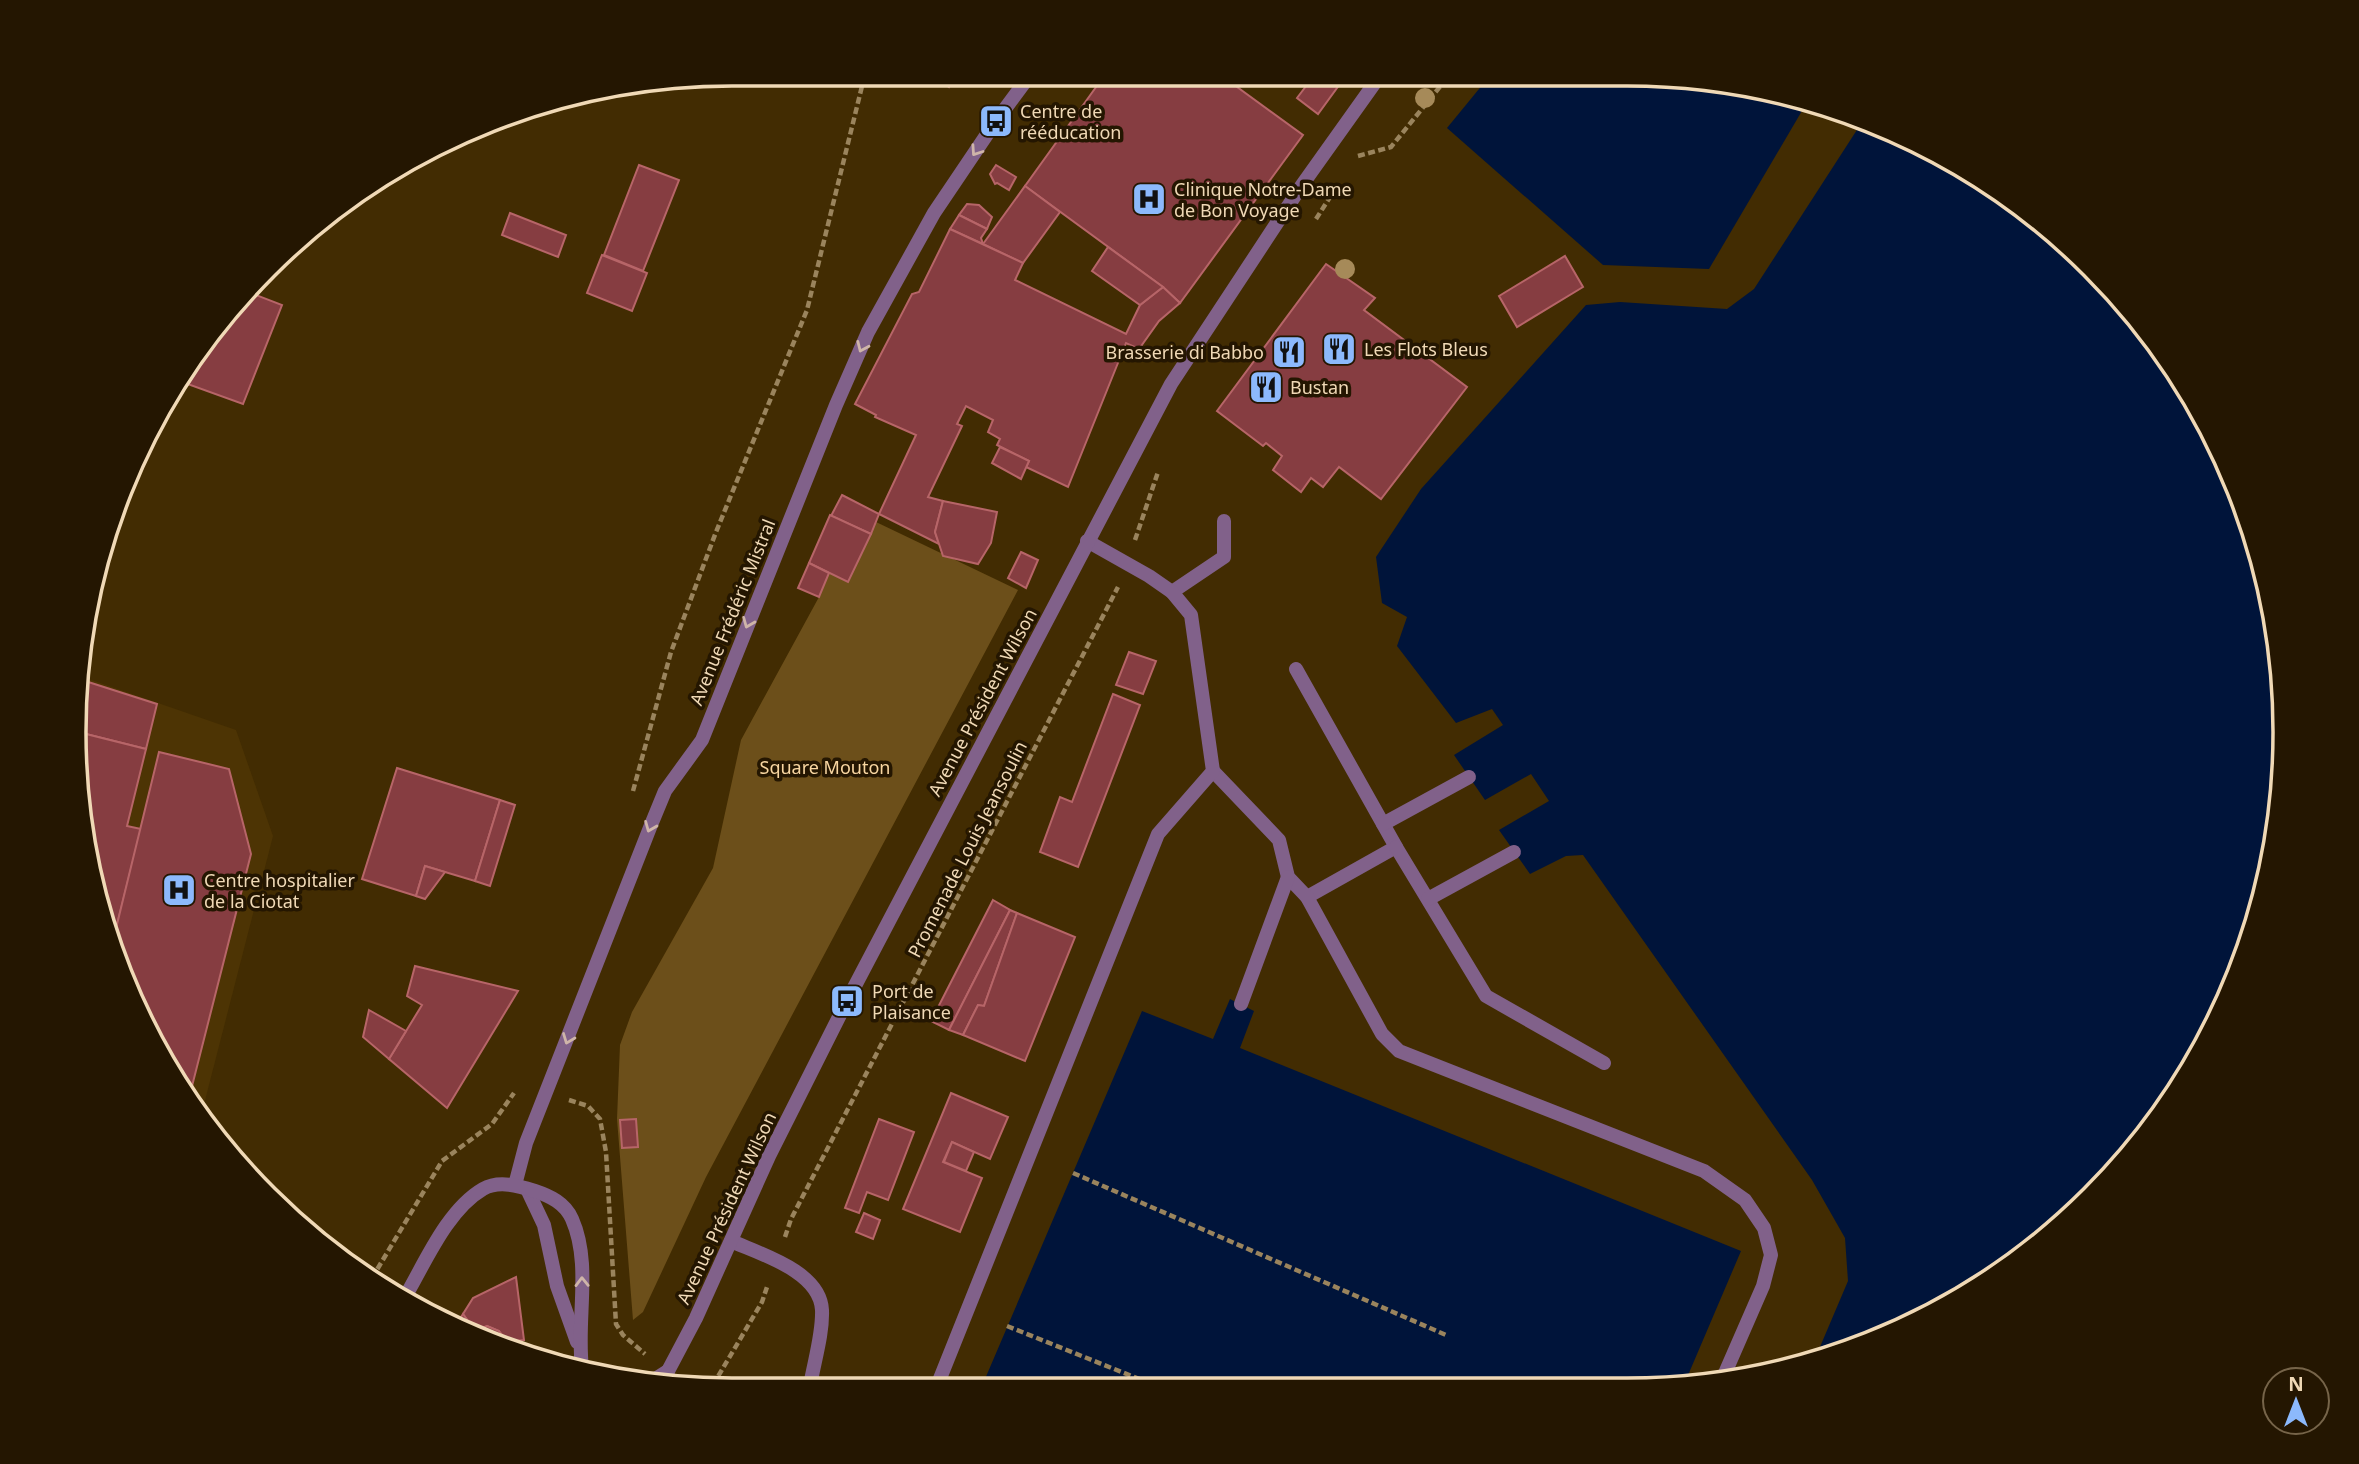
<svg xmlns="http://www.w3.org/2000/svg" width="2359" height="1464" font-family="'Noto Sans',sans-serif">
<rect width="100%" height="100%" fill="#422c02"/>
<!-- built -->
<polygon fill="#4d3404" points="83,677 236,730 273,836 201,1116 185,1098 108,943 74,732"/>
<!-- green -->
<polygon fill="#6c4f1a" points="876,522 1018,590 706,1177 643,1312 633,1320 617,1119 620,1045 632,1012 713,868 741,740 819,597 829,573 848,582"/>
<!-- water -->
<g fill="#00143a">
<polygon points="1488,78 1713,79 1806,104 1709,269 1603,265 1447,128"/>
<polygon points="1864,119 1879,123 2028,209 2122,298 2197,402 2250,520 2280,646 2284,775 2263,902 2218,1023 2150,1133 2061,1227 1956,1302 1814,1361 1848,1281 1845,1238 1812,1180 1583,855 1566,856 1530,874 1499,830 1549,801 1531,774 1485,800 1454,755 1503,725 1492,709 1456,723 1397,646 1407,617 1382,603 1376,557 1421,489 1586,305 1620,302 1727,309 1754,289"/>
<polygon points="1230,999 1254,1011 1240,1048 1741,1251 1683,1387 1670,1389 982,1386 1142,1011 1213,1039"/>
</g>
<!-- building -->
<g fill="#863d41" stroke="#b76568" stroke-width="2">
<polygon points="932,75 957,75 949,87"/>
<polygon points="1104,76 1222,76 1303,135 1180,303 1163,287 1025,186"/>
<polygon points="1313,77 1345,77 1318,114 1297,98"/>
<polygon points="639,165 679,180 643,271 604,255"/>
<polygon points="996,165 1016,177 1009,190 997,183 995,184 990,174"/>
<polygon points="1025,186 1060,212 1023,263 983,244"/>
<polygon points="967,204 979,205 992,217 987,229 959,215"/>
<polygon points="510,213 566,235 558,257 502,235"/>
<polygon points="959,215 987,229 981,238 983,244 950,229"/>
<polygon points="950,229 1023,263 1015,280 1126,334 1140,305 1163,287 1180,303 1159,321 1139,349 1126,343 1068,487 1026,467 1029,461 997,445 1000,439 988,432 993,420 966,406 957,424 962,426 928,497 943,501 935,532 939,544 879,514 916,435 875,417 876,415 855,404 912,294 919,292"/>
<polygon points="1108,247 1163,287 1140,305 1092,271"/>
<polygon points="602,255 647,273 632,311 587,293"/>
<polygon points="1565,256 1583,287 1517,327 1499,296"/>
<polygon points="1326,264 1375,298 1364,310 1467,387 1381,499 1339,467 1323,487 1311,478 1301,492 1273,470 1282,456 1266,443 1263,446 1217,411"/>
<polygon points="248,292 282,305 243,404 182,382 209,331"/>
<polygon points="1000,447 1029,461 1021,479 992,463"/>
<polygon points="842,495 879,514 871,534 831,516"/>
<polygon points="943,501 997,512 991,543 978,564 943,556 935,532"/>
<polygon points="830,515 871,534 848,582 809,563"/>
<polygon points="1021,552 1038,560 1026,588 1008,578"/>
<polygon points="809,563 829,573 819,597 798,588"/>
<polygon points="1129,652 1156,661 1143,694 1116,685"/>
<polygon points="82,680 157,704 146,749 74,731"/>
<polygon points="1113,694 1140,705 1078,867 1040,852 1060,797 1072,802"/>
<polygon points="74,731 146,749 127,826 141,829 111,949 108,943"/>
<polygon points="159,752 229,769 251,854 188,1102 111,949"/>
<polygon points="397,768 500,800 475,881 425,866 416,896 362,879"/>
<polygon points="500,800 515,805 490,886 475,881"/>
<polygon points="425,866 445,872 425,899 416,896"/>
<polygon points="993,900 1010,910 949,1030 931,1021"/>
<polygon points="1010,910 1017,913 984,1006 978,1005 963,1035 949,1030"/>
<polygon points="1017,913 1075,937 1025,1061 963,1035 978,1005 984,1006"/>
<polygon points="415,966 518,991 447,1108 389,1059 422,1005 407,996"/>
<polygon points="369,1010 406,1031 389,1059 363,1037"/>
<polygon points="951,1093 1008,1117 990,1159 952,1142 943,1162 982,1178 960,1232 903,1209"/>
<polygon points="636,1119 638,1147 622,1148 620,1120"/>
<polygon points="879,1119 914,1132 888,1200 867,1192 859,1213 845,1208"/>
<polygon points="952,1142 974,1152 966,1171 944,1162"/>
<polygon points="864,1213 880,1220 873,1239 856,1232"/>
<polygon points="516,1277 524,1340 505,1342 499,1331 487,1326 475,1331 463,1314 473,1298"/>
<polygon points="463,1314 475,1331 472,1335 455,1326"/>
<polygon points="487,1326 499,1331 503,1336 505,1347 480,1341 472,1335 475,1331"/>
</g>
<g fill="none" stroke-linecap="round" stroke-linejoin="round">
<!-- path -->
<g stroke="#9a845d" stroke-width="4.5" stroke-dasharray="7 3.5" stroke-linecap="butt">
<polyline points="1358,156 1391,147 1447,78"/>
<polyline points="1316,219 1332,194"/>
<polyline points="1135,540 1158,472"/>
<polyline points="633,791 671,652 716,532 807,310 865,74"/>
<polyline points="569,1100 588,1106 600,1119 606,1152 616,1324 623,1335 645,1354"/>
<polyline points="1073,1173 1446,1335"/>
<polyline points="785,1237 791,1219 1118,587"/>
<polyline points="372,1278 442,1161 492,1124 514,1093"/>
<polyline points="1007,1326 1159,1387"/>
<polyline points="713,1385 762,1302 768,1284"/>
</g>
<!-- service -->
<g stroke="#81618a" stroke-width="14">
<polyline points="1172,592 1224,557 1224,521"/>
<polyline points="1296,669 1396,847 1307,897"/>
<polyline points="1213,771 1279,840 1288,877 1307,897 1382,1034 1399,1051 1704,1171 1745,1200 1764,1228 1771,1255 1763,1286 1722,1380"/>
<polyline points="1383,824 1469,777"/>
<polyline points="1396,847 1486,996 1604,1063"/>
<polyline points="1428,899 1514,852"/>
<polyline points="1241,1004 1288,877"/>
<path d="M731,1241C760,1254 820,1271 822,1310C823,1334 814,1362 810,1386"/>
<polyline points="937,1386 1158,834 1213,771 1191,615 1172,592 1149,576 1087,541"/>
</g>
<!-- tertiary -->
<g stroke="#81618a" stroke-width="14">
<polyline points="515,1185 526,1143 651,825 665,791 702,740 836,405 868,332 934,213 996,121 1030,75"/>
<polyline points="527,1189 544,1225 557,1286 577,1342"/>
<path d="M405,1297C425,1263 447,1210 483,1189C499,1180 519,1186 535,1191C550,1196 565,1203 572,1219C592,1264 576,1320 582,1368"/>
<polyline points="646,1385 668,1371"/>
<polyline points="664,1385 668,1371 696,1318 769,1156 847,1001 1171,384 1302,185 1379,77"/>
</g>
</g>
<!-- trees -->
<g fill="#a68a59">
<circle cx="1425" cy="98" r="10"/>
<circle cx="1345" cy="269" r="10"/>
</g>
<!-- one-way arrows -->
<defs><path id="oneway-chevron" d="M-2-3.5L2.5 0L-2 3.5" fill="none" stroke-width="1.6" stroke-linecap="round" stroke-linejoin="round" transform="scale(1.75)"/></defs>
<g stroke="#cfb5a9">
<use href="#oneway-chevron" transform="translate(976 151) rotate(124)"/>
<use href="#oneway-chevron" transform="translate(862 347) rotate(114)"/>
<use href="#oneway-chevron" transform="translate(748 623) rotate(112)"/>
<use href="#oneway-chevron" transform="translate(650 827) rotate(112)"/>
<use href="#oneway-chevron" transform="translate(568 1039) rotate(111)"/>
<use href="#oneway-chevron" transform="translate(582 1282) rotate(-91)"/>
</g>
<!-- icons -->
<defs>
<g id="bus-square" transform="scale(1.75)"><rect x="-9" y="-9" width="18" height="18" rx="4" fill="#8cb9fc" stroke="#241601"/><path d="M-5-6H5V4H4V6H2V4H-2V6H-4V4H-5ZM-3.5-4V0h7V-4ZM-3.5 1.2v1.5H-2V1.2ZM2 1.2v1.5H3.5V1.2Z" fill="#111"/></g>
<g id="hospital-square" transform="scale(1.75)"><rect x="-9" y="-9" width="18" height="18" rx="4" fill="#8cb9fc" stroke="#241601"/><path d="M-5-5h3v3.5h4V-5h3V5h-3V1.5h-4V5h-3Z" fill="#111"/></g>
<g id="restaurant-square" transform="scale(1.75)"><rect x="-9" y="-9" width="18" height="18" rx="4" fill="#8cb9fc" stroke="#241601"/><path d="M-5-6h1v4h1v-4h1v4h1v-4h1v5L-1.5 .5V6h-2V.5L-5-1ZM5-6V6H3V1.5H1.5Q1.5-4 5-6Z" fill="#111"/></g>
</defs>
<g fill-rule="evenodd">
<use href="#bus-square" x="996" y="121"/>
<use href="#hospital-square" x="1149" y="199"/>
<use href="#restaurant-square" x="1339" y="349"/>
<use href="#restaurant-square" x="1289" y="352"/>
<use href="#restaurant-square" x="1266" y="387"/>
<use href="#hospital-square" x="179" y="890"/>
<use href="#bus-square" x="847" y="1001"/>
</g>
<g text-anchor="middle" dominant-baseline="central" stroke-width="7" stroke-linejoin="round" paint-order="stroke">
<!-- poi labels -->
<g font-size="18" fill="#f0d9b6" stroke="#241601" text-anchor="start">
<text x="1020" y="111">Centre de<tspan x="1020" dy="21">rééducation</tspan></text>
<text x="1174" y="189">Clinique Notre-Dame<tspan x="1174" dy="21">de Bon Voyage</tspan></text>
<text x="1364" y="349">Les Flots Bleus</text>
<text x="1264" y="352" text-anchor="end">Brasserie di Babbo</text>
<text x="1290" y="387">Bustan</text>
<text x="204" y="880">Centre hospitalier<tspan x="204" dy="21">de la Ciotat</tspan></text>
<text x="872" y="991">Port de<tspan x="872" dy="21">Plaisance</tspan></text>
</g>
<!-- street labels -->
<g font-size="18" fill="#f0d9b6" stroke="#241601">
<text transform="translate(732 612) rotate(-68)">Avenue Frédéric Mistral</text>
<text transform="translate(982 702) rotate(-62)">Avenue Président Wilson</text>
<text transform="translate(967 849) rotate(-63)">Promenade Louis Jeansoulin</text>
<text transform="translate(726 1208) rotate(-65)">Avenue Président Wilson</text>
</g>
<!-- park labels -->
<g font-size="18" fill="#f8d6a1" stroke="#241601">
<text x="825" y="767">Square Mouton</text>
</g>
</g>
<!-- crop -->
<path d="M0 0H2359V1464H0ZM732 86H1627A646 646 0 0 1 2273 732V732A646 646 0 0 1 1627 1378H732A646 646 0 0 1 86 732V732A646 646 0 0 1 732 86Z" fill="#241601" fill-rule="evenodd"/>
<path fill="none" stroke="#f0d9b6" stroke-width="3.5" d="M732 86H1627A646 646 0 0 1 2273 732V732A646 646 0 0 1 1627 1378H732A646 646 0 0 1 86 732V732A646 646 0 0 1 732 86Z"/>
<!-- north arrow -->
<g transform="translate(2296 1401)"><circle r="33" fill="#241601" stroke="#766449" stroke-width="2"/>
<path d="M0-5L12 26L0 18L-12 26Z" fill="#8cb9fc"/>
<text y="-10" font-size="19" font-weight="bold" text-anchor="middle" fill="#f0d9b6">N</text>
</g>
</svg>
